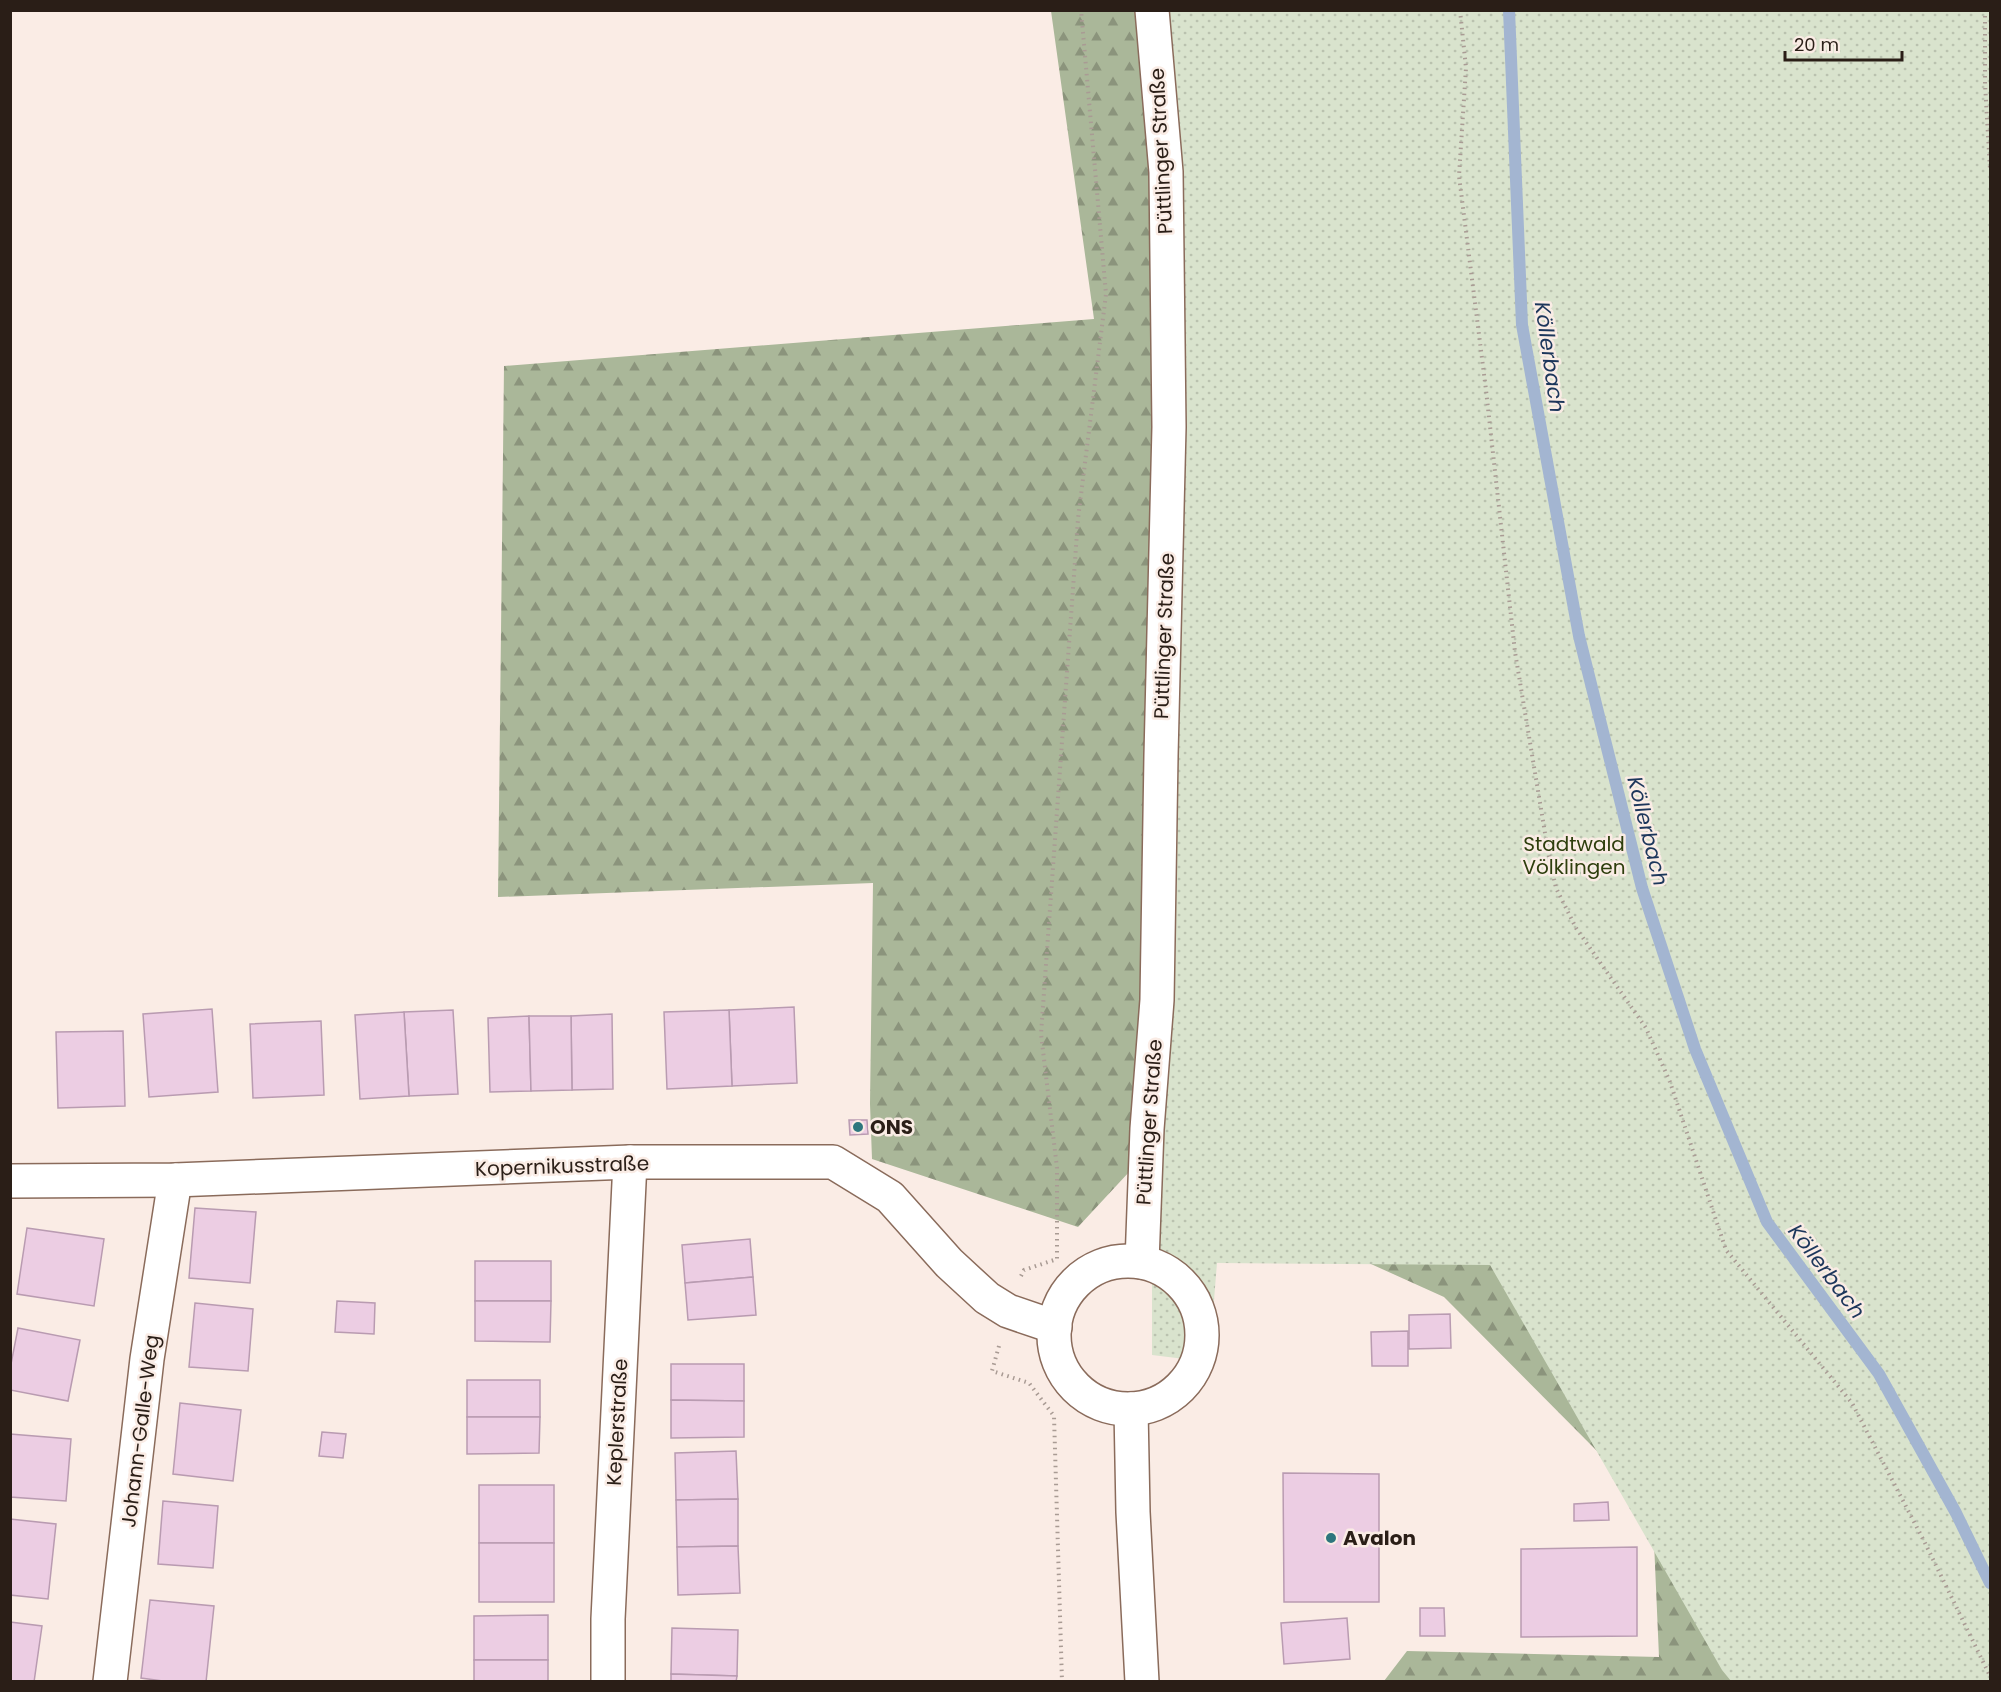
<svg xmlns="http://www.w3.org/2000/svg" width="2001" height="1692" font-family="Poppins,sans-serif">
<defs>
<pattern id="forest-firs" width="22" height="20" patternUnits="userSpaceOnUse" patternTransform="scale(1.5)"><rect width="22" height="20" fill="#aab799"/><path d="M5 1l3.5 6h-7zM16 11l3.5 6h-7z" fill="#8b947c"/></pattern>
<pattern id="park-dots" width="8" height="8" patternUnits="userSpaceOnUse" patternTransform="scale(1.5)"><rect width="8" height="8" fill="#d9e3cd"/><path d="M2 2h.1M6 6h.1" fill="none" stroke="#bac2af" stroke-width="1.8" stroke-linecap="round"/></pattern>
</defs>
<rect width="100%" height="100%" fill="#faece5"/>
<!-- forest -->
<polygon fill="url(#forest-firs)" points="1051,11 1990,11 1990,1681 1384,1681 1407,1651 1659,1657 1654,1542 1597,1451 1444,1297 1351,1255 1195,1101 1078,1227 872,1159 870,1104 873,883 498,897 504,366 1094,319"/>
<!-- park -->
<polygon fill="url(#park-dots)" points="1170,11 1990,11 1990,1681 1731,1681 1722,1670 1490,1265 1217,1263 1209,1362 1152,1355 1152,1261 1172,155"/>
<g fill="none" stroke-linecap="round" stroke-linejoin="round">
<!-- stream -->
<polyline stroke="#a3b5d1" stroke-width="12" points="1509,10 1522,325 1579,636 1642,888 1695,1049 1767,1222 1879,1374 1956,1513 1990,1583"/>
</g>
<!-- building -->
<g fill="#eccde3" stroke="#b99bb1" stroke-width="1.5">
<polygon points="794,1007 797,1083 732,1086 729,1010"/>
<polygon points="212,1009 218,1092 149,1097 143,1014"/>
<polygon points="453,1010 458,1094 409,1096 404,1012"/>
<polygon points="729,1010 732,1086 667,1089 664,1012"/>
<polygon points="404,1012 409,1096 360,1099 355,1015"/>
<polygon points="612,1014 613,1089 572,1090 571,1016"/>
<polygon points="529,1016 531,1091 490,1092 488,1018"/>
<polygon points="529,1016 571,1016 572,1090 531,1091"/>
<polygon points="321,1021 324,1095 253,1098 250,1024"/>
<polygon points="123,1031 125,1106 58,1108 56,1032"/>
<polygon points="849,1120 867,1120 868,1134 850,1135"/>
<polygon points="195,1208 256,1212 250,1283 189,1278"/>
<polygon points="27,1228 104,1239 94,1306 17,1294"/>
<polygon points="750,1239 753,1277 685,1283 682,1245"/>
<rect x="475" y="1261" width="76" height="40"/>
<polygon points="753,1277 756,1315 688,1320 685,1283"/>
<polygon points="337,1301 375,1303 374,1334 335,1332"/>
<polygon points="475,1301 551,1301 550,1342 475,1341"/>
<polygon points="195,1303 253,1309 248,1371 189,1367"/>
<polygon points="1450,1314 1451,1348 1409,1349 1409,1315"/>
<polygon points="18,1328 80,1340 68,1401 10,1390 10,1369"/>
<polygon points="1408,1331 1408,1366 1372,1366 1371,1332"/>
<polygon points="671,1364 744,1364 744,1401 671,1400"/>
<rect x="467" y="1380" width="73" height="37"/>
<polygon points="671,1400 744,1401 744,1437 671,1438"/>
<polygon points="180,1403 241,1410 233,1481 173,1474"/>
<polygon points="467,1417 540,1417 539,1453 467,1454"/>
<polygon points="322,1432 346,1434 343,1458 319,1456"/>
<polygon points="10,1434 71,1439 66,1501 10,1497"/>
<polygon points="736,1451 738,1499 676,1500 675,1453"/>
<polygon points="1283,1473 1379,1474 1379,1602 1284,1602"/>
<rect x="479" y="1485" width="75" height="58"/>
<polygon points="738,1499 738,1546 677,1547 676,1500"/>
<polygon points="163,1501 218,1506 213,1568 158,1564"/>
<polygon points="1608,1502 1609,1520 1574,1521 1574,1504"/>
<polygon points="10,1519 56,1524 48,1599 10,1595"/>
<rect x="479" y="1543" width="75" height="59"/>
<polygon points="738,1546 740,1593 678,1595 677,1547"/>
<polygon points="1637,1547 1637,1636 1521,1637 1521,1549"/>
<polygon points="150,1600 214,1606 206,1682 170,1682 141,1678"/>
<polygon points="1420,1608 1444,1608 1445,1636 1420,1636"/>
<polygon points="548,1615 548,1660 474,1660 474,1616"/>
<polygon points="1347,1618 1350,1659 1284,1664 1281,1623"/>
<polygon points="10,1622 42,1626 34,1682 10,1682"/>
<polygon points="672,1628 738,1630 737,1676 671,1674"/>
<rect x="474" y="1660" width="74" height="22"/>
<polygon points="671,1674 737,1676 736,1682 671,1682"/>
</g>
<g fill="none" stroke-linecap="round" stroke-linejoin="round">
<!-- minor casing -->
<g stroke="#8a6b5b" stroke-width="36">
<g id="minor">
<polyline points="10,1181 175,1180 630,1162 833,1162 890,1197 949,1263 987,1298 1008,1311 1055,1327"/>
<polyline points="110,1682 147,1359 175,1180"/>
<polyline points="608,1682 608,1619 630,1162"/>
</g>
</g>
<!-- major casing -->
<g stroke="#8a6b5b" stroke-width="36">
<g id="major">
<circle cx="1128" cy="1335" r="74"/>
<polyline points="1142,1262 1147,1129 1157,1000 1161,756 1169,427 1166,172 1152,10"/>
<polyline points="1131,1409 1133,1512 1142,1682"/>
</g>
</g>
<!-- path -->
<g stroke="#a99b94" stroke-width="4" stroke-dasharray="1.5 4.5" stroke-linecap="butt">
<polyline points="1460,10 1466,68 1459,176 1486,390 1515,652 1549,857 1556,888 1576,928 1646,1028 1670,1082 1726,1250 1852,1403 1924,1541 1990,1676"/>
<polyline points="1985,10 1985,84 1990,169"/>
<polyline points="1021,1276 1024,1270 1057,1259 1057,1168 1041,1034 1078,519 1106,294 1081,10"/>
<polyline points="999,1346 992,1371 1029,1383 1054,1416 1062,1682"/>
</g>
<!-- minor -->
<use href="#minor" stroke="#fff" stroke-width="33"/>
<!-- major -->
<use href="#major" stroke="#fff" stroke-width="33"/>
</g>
<!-- markers -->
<g fill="#2d767e" stroke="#faece5" stroke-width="2">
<circle cx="858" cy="1127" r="6"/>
<circle cx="1331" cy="1538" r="6"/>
</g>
<g text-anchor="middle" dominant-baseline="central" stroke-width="5" stroke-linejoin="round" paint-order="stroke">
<!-- street labels -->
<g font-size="20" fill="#2a1e17" stroke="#faece5">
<text transform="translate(1161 151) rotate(-93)">Püttlinger Straße</text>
<text transform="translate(1164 636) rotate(-88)">Püttlinger Straße</text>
<text transform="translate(1149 1122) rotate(-86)">Püttlinger Straße</text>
<text transform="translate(562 1166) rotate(-2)">Kopernikusstraße</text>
<text transform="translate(617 1422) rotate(-87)">Keplerstraße</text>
<text transform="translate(140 1431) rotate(-83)">Johann-Galle-Weg</text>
</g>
<!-- park labels -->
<g font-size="20" fill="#2e3e0d" stroke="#faece5">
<text x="1574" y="844">Stadtwald<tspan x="1574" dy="23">Völklingen</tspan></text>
</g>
<!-- poi labels -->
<g font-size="20" font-weight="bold" fill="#2a1e17" stroke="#faece5" text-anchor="start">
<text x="870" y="1127">ONS</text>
<text x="1343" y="1538">Avalon</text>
</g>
<!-- water labels -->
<g font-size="21" font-style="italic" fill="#1c365b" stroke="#faece5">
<text transform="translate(1550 357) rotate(82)">Köllerbach</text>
<text transform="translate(1648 831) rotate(76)">Köllerbach</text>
<text transform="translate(1827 1271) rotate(53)">Köllerbach</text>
</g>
</g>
<!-- border -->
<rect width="2001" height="1692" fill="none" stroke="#2a1e17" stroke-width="24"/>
<!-- scale -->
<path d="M1785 51v9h117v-9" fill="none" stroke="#2a1e17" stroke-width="3"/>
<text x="1794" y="51" font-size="18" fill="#2a1e17" stroke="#faece5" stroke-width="4.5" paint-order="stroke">20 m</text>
</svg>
